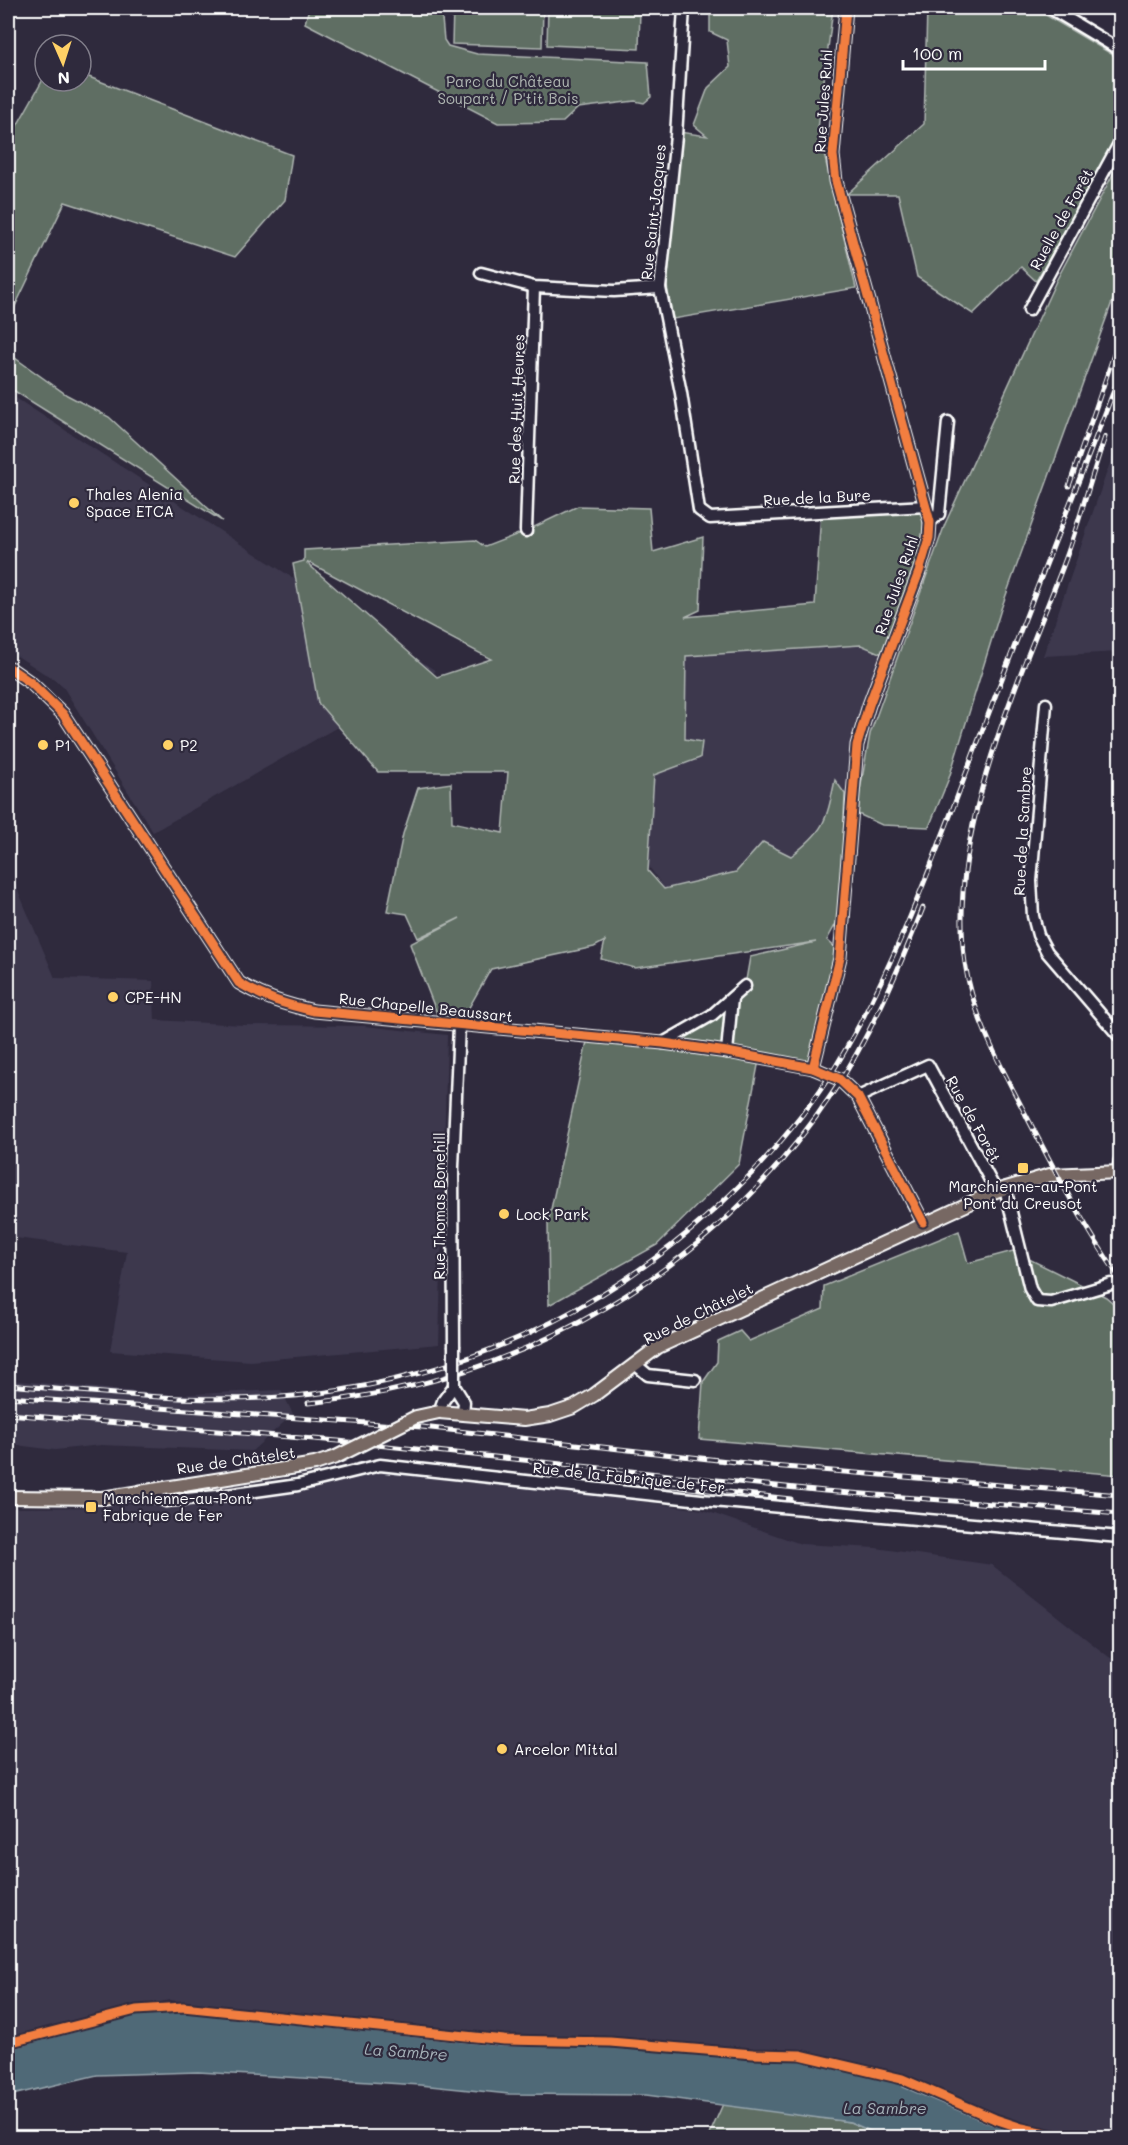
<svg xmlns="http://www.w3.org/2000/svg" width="1128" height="2145" font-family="Mali,sans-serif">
<rect width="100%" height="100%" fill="#2f2a3d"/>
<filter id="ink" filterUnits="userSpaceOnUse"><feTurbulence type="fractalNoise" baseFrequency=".0167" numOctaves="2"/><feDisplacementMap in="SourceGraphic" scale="12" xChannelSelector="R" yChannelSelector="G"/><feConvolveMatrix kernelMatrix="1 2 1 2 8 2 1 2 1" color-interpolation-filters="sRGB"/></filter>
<g filter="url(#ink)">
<!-- built -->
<g fill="#3d384e">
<polygon points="8,393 436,671 153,832 62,685 8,650"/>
<polygon points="1120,434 1120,652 1043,656"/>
<polygon points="861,645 882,654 856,729 847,780 845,816 825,848 680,890 664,888 643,858 646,775 692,757 685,734 686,656"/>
<polygon points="8,867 55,978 153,981 155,1020 243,1025 364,1026 447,1035 439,1344 251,1361 110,1351 127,1252 8,1237"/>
<polygon points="8,1380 174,1395 281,1390 293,1414 252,1451 101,1445 55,1450 8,1444"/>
<polygon points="361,1468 463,1477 703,1510 801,1544 876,1548 992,1565 1109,1657 1120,1663 1120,2137 1075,2135 1016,2122 892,2070 808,2052 579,2037 505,2037 169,2000 8,2039 8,1508 101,1507 238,1489"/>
</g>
<!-- green -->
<g fill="#5f6e64" stroke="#afb6b2" stroke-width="1.5" fill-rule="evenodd">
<polygon points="309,8 441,8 444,40 448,46 477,54 648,62 651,97 644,103 635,101 578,108 563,122 498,123 305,23"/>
<polygon points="453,8 543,8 542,47 452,44"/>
<polygon points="548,8 640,8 639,49 547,45"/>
<polygon points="710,8 833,8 818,129 856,288 673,319 667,287 679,132 707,136 694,125 708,88 730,67 727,40 710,32"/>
<path d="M927,8H1034L1120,59C1120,82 1124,109 1117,132C1099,184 1063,233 1036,281L1021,267L973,314L917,277L898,194H847L924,124Z"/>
<polygon points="81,74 292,155 285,200 235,257 65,202 8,321 8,142 45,76 45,81 81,81"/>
<polygon points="1120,161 1120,280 1001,609 949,778 929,827 882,825 856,813 870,734 945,524 1056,281"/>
<polygon points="8,353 67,395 109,417 222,521 8,387"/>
<path d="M578,506L649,508L653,552L703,537L700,610L685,617L815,605L821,512L926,506L917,578L882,654L861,645L686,656L685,739L702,742L700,758L654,775L648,871L664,889L736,872L763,842L791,856C825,830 826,822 835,780L845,794L840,916L827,940L841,953L813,1068L759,1060L739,1164L657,1245L549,1305L548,1223L588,1037L667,1044L745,986L750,957L816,942L635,968L601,959L605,941L594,947L491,969L459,1025L441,1024L410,944L460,918L418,938L407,914L387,911L403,834L418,788L451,783L452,822L503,833L508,772H378L318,703L293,564L304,561V550L475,540L485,547L526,531ZM307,563L308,562L491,659L437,677Z"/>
<polygon points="959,1231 968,1263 1013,1251 1106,1297 1120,1309 1120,1475 699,1439 703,1382 717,1362 718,1341 740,1331 749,1341 823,1309 824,1286"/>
<polygon points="723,2104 850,2122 884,2137 708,2138"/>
</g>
<!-- water -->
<polygon fill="#506977" stroke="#96a5ad" stroke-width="1.5" points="173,2011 503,2046 635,2046 753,2058 794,2058 901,2082 903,2087 991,2124 1034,2137 884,2137 850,2122 646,2095 509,2094 420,2085 198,2072 97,2075 8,2096 8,2049 141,2014"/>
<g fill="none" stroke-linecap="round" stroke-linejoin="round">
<!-- minor-tunnel -->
<polyline stroke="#443f50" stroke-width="10" stroke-dasharray="10 5" stroke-linecap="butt" points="1111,1284 1120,1277"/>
<!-- minor casing -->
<g stroke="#fff" stroke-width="15">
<g id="minor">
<polyline points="684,8 676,136 660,288 681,393 699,510 710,518 926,506"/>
<polyline points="1050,8 1120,50"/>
<polyline points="481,273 534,287 614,291 660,288"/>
<polyline points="1029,310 1120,142"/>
<polyline points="930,522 939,514 948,422"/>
<polyline points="526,531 534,287"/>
<path d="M8,667L31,683L63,714L239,983C264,998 287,1005 314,1011L663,1043L727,1052L813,1068L839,1079L858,1097L923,1222"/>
<polyline points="1046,704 1031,881 1033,916 1038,935 1047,952 1120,1037"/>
<polyline points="663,1043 712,1015 745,986"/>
<polyline points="727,1052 732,998"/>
<polyline points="813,1068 840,958 857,745 869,705 919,572 929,538 930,522 836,181 833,155 846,8"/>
<polyline points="858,1097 928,1065 996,1191"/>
<polyline points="1118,1172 1120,1160"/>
<polyline points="1005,1188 1030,1289 1037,1301 1051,1302 1111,1284"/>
<polyline points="454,1345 453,1167 459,1025"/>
<polyline points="635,1364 648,1375 695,1380"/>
<polyline points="439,1412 443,1401 454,1386 464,1402 463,1414"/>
<polyline points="140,1491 166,1501 227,1495 298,1485 380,1465 701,1500 1120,1537"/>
</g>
</g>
<!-- major casing -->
<g stroke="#fff" stroke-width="16">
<g id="major">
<polyline points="439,1412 524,1419 550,1415 574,1407 594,1395 658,1347 996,1191 1050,1175 1120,1172"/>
<polyline points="8,1497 102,1498 315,1464 336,1457"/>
</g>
</g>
<!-- minor -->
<use href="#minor" stroke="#2f2a3d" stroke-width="10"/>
<!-- major -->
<use href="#major" stroke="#776864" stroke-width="12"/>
<!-- rail casing -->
<g stroke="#fff" stroke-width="5">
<g id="rail">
<path d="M1105,437C1090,480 1079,524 1063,566C1018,683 946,836 965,963C973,1018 1002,1068 1027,1117C1056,1173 1084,1227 1120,1278"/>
<polyline points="1069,486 1120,337"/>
<path d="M8,1385C109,1393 211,1406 313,1394C484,1373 632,1297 752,1173C783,1140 813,1104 836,1066C897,964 937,850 979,739C1025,617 1073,496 1120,375"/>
<polyline points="8,1397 422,1427 772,1466 1120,1495"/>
<path d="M308,1403C521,1384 716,1270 834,1091C871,1035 898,971 923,908"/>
<polyline points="8,1414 338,1441 825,1491 1120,1514"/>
<polyline points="616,1480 791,1499"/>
</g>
</g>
<!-- rail -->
<use href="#rail" stroke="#2f2a3d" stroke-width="3" stroke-dasharray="9" stroke-linecap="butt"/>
<!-- minor-bridge casing -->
<g stroke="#fff" stroke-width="15" stroke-linecap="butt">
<polyline id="minor-bridge" points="454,1386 454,1345"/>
</g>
<!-- major-bridge casing -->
<g stroke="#fff" stroke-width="16" stroke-linecap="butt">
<polyline id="major-bridge" points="336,1457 416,1417 439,1412"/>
</g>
<!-- minor-bridge -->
<use href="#minor-bridge" stroke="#2f2a3d" stroke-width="10"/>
<!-- major-bridge -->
<use href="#major-bridge" stroke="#776864" stroke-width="12"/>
<!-- cycleway casing -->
<g stroke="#2f2a3d" stroke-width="13">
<g id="cycleway">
<path d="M8,667L31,683L63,714L239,983C264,998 287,1005 314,1011L663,1043L727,1052L813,1068L839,1079L858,1097L923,1222"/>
<polyline points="813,1068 840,958 857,745 869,705 919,572 929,538 930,522 836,181 833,155 846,8"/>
<polyline points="8,2043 136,2010 183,2007 504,2040 610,2042 753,2054 800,2055 902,2079 995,2119 1022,2128 1068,2138"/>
</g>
</g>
<!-- cycleway -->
<use href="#cycleway" stroke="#f27e40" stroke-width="9"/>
</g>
</g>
<!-- markers -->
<g fill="#ffd166" stroke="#2f2a3d" stroke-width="2">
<circle cx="74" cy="503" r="6"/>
<circle cx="43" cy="745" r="6"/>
<circle cx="168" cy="745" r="6"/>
<circle cx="113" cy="997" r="6"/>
<rect x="1017" y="1162" width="12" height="12" rx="3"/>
<circle cx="504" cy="1214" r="6"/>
<rect x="85" y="1501" width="12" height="12" rx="3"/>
<circle cx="502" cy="1749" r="6"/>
</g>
<g text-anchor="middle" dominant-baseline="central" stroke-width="4.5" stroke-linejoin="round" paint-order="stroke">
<!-- park labels -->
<g font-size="15" fill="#afb6b2" stroke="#2f2a3d">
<text x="508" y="81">Parc du Château<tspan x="508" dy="17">Soupart / P'tit Bois</tspan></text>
</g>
<!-- street labels -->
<g font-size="15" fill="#fff" stroke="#2f2a3d">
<text transform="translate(823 101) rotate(-86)">Rue Jules Ruhl</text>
<text transform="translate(653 212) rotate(-84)">Rue Saint-Jacques</text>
<text transform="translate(1061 219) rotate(-61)">Ruelle de Forêt</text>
<text transform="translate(516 409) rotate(-88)">Rue des Huit Heures</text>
<text transform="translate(817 497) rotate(-3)">Rue de la Bure</text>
<text transform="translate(896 585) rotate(-71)">Rue Jules Ruhl</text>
<text transform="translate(1022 831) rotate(-87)">Rue de la Sambre</text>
<text transform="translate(426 1007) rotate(6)">Rue Chapelle Beaussart</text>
<text transform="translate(974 1119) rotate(61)">Rue de Forêt</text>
<text transform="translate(439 1206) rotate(-90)">Rue Thomas Bonehill</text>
<text transform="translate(698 1313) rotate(-26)">Rue de Châtelet</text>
<text transform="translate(236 1460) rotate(-8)">Rue de Châtelet</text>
<text transform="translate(629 1477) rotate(6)">Rue de la Fabrique de Fer</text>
</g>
<!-- poi labels -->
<g font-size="15" fill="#fff" stroke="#2f2a3d" text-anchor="start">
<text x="86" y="494">Thales Alenia<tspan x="86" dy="17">Space ETCA</tspan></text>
<text x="55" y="745">P1</text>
<text x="180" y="745">P2</text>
<text x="125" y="997">CPE-HN</text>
<text x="1023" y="1186" text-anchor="middle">Marchienne-au-Pont<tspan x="1023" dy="17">Pont du Creusot</tspan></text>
<text x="516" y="1214">Lock Park</text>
<text x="103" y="1498">Marchienne-au-Pont<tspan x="103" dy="17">Fabrique de Fer</tspan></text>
<text x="514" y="1749">Arcelor Mittal</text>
</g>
<!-- water labels -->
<g font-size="16" font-style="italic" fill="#a8b4bb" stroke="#2f2a3d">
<text transform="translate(406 2051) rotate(4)">La Sambre</text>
<text x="885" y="2107">La Sambre</text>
</g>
</g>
<!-- margin -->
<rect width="1128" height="2145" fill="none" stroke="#2f2a3d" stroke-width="30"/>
<rect x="15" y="15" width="1098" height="2115" fill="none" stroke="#fff" stroke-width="2" filter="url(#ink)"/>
<!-- north arrow -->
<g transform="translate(63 63) rotate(177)"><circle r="28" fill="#2f2a3d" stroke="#827f8b" stroke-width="1.5"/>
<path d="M0-4.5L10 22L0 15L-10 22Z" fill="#ffd166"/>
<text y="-9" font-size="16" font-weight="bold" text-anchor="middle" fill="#ffffff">N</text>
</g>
<!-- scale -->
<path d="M903 60v9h142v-9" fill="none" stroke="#ffffff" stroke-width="3"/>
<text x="912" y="60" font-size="18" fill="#ffffff" stroke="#2f2a3d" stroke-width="4.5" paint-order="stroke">100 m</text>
</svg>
